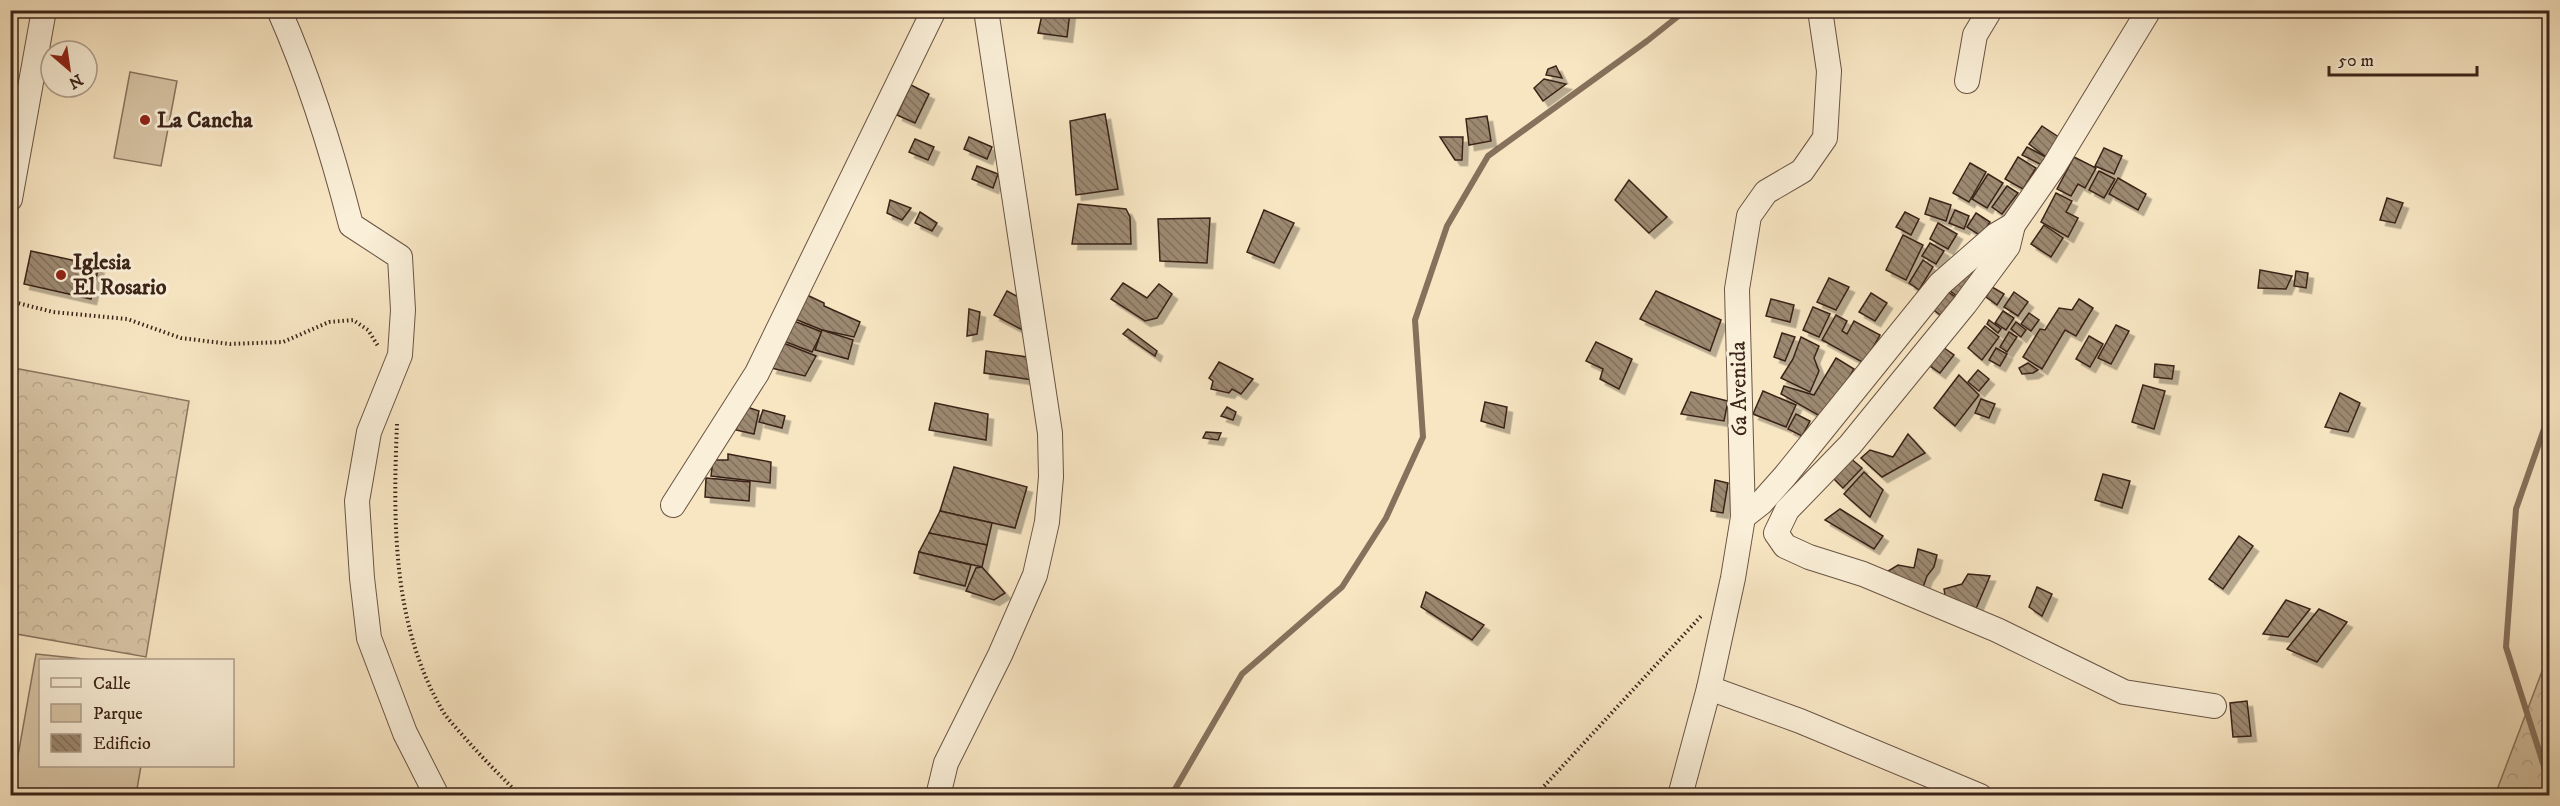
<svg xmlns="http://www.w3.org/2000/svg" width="2560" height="806" font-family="'IM FELL DW Pica',serif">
<defs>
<pattern id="forest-crowns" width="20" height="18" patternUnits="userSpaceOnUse" patternTransform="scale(1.5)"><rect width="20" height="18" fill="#d8c5a6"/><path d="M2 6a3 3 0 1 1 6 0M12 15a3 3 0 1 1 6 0" fill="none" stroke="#baa98e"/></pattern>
<pattern id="building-back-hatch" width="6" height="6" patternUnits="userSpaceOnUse" patternTransform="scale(1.5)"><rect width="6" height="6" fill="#9d8971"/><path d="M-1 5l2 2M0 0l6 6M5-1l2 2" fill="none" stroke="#81705c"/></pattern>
<filter id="shadow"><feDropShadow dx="5.5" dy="5.5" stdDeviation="0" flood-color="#0004"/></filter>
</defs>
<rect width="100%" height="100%" fill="#f8e6c3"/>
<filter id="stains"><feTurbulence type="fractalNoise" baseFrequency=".00333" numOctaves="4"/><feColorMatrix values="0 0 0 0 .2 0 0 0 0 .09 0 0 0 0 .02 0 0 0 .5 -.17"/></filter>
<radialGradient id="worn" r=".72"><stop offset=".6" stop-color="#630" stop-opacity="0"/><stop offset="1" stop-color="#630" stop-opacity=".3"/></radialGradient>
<!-- green -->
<g fill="#d8c5a6" stroke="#8a7460" stroke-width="1.5">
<polygon points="130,72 177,81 161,166 114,158"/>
<polygon points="36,654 93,660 40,660 40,766 141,766 136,795 11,795"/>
</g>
<!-- forest -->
<g fill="url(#forest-crowns)" stroke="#8a7460" stroke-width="1.5">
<polygon points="14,368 189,401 146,657 11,633 10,389"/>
<polygon points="2549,653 2549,795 2495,795"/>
</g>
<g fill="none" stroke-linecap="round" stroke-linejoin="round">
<!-- stream -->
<g stroke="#86715c" stroke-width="6">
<polyline points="2550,412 2516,509 2506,647 2550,785"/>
<polyline points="1171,796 1242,674 1342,587 1386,518 1423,437 1415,320 1447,226 1488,156 1647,41 1686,10"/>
</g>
</g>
<!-- building -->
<g fill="url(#building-back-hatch)" stroke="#3b2419" stroke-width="1.5" filter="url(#shadow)">
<polygon points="1043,10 1070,12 1067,37 1038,33"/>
<polygon points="1556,66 1562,78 1546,75 1548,69"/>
<polygon points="1544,79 1566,84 1543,101 1534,88"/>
<polygon points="911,85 929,94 915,123 897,115"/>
<polygon points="1105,114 1118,189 1076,195 1070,121"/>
<polygon points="1487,116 1491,141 1469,145 1466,119"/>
<polygon points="2042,126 2060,138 2046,157 2029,144"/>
<polygon points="969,137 992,147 987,159 964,149"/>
<polygon points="1440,137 1463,137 1462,160 1455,160"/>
<polygon points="915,139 934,147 928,160 909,152"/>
<polygon points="2027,147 2046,157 2042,165 2022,155"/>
<polygon points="2104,148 2122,156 2114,174 2095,166"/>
<polygon points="2018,157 2036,168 2023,189 2005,179"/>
<polygon points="2074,157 2096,168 2085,188 2078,184 2071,196 2057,189"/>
<polygon points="1970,163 1986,172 1969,202 1953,193"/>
<polygon points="977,166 998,174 993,188 972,179"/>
<polygon points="2099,171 2115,179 2104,198 2089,190"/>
<polygon points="1988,174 2003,183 1987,208 1972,199"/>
<polygon points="2118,178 2146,194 2138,210 2109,194"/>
<polygon points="1629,180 1667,217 1649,233 1615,200"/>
<polygon points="2007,186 2018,193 2002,214 1992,207"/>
<polygon points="2056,193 2072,201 2066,212 2078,218 2068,237 2041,222"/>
<polygon points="1930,198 1951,205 1946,221 1925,214"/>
<polygon points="2387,198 2403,203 2395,223 2380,220"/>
<polygon points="890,200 911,208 902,220 887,213"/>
<polygon points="1078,204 1126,209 1130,217 1131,244 1072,244"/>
<polygon points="1264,210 1294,223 1274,263 1247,252"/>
<polygon points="1955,210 1969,216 1964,229 1949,223"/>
<polygon points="920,212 937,223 932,231 915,223"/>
<polygon points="1905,212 1919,219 1911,235 1896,227"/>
<polygon points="1976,213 1990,222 1981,236 1967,227"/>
<polygon points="1210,218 1207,263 1160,261 1158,219"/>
<polygon points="1938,223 1957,234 1948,249 1930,239"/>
<polygon points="2044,225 2063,238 2051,257 2031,244"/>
<polygon points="1903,235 1923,245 1906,280 1886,270"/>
<polygon points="1930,243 1944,251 1936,264 1922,256"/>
<polygon points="31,251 99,266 91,299 24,284"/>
<polygon points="1923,260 1933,267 1919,290 1909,283"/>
<polygon points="1966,268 1975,276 1958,297 1949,290"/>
<polygon points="2260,270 2292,276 2286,289 2258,288"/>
<polygon points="2296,271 2308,273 2306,288 2294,286"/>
<polygon points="1829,278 1849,287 1836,310 1817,302"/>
<polygon points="1123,283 1147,298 1159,284 1172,294 1157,318 1145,321 1111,299"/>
<polygon points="1992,287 2004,294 1997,305 1986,297"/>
<polygon points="1943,288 1958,299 1944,318 1930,307"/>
<polygon points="1007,291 1026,301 1030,334 994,315"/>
<polygon points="1656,291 1721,320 1710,351 1640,319"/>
<polygon points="2014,292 2028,302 2018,316 2004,307"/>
<polygon points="1871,293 1887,303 1875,321 1859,312"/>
<polygon points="807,295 824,303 824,306 860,322 854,337 822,330 795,319"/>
<polygon points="1771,299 1794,305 1790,322 1766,316"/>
<polygon points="2079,299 2093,308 2076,336 2065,330 2042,369 2023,357 2040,329 2045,330 2059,308 2072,310"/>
<polygon points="1813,307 1830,314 1819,337 1803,330"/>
<polygon points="969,309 980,312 977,334 967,336"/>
<polygon points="2003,311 2014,318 2006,330 1995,323"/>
<polygon points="2029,313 2039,320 2031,331 2021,324"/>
<polygon points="1836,315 1847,321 1842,331 1847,334 1854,321 1880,335 1864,363 1822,340"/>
<polygon points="1989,320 2001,329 1998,333 1987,324"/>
<polygon points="794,321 822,332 812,352 781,340"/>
<polygon points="2016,322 2026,330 2021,337 2011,329"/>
<polygon points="2116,325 2129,331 2111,364 2098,358"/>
<polygon points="1985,326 1999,337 1982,360 1968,348"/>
<polygon points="1128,329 1157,351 1155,356 1123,334"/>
<polygon points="822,330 853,340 848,359 815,350"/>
<polygon points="2009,332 2017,337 2007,352 2000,347"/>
<polygon points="1782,333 1795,337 1785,361 1774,357"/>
<polygon points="2089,336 2103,344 2090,367 2076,359"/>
<polygon points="1801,337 1819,346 1814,358 1819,371 1810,392 1781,378 1793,359"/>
<polygon points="781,342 816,356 805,376 771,368"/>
<polygon points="1596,342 1632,359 1619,389 1600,379 1603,369 1586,361"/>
<polygon points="1940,345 1954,355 1940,373 1927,364"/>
<polygon points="1996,348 2007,354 2000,366 1989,360"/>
<polygon points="986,351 1034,358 1040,381 984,373"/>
<polygon points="1836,358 1854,369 1825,419 1781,394 1784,386 1814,395"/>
<polygon points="1219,362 1253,379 1241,394 1232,389 1229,393 1211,389 1213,381 1209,378"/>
<polygon points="2028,363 2038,370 2033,373 2022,374 2019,368"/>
<polygon points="2155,364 2174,366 2172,379 2154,377"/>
<polygon points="1978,370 1989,379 1979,391 1968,382"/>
<polygon points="1959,375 1979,395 1955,426 1934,408"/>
<polygon points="2143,385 2165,391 2154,429 2132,422"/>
<polygon points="1763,391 1796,405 1786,427 1753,414"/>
<polygon points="1691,392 1728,401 1724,421 1681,414"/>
<polygon points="2340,393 2360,403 2348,432 2325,427"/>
<polygon points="1981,399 1995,404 1989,418 1975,413"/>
<polygon points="1485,402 1507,407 1504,428 1481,421"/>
<polygon points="935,403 988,414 986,440 929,430"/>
<polygon points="744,406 759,411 754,434 736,430"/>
<polygon points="1227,407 1236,412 1233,420 1221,416"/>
<polygon points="763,410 785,416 782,428 759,422"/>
<polygon points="1796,414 1810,421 1802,436 1788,429"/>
<polygon points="1206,432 1221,433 1218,440 1203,438"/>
<polygon points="1908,434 1925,453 1882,477 1861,458 1870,450 1893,457"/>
<polygon points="728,454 771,462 770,483 711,476 713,460 728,460"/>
<polygon points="1849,457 1862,468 1843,488 1831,476"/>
<polygon points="954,467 1027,487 1015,528 940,511"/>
<polygon points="1864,472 1883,490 1870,517 1844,494"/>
<polygon points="2103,474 2130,481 2122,508 2095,500"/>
<polygon points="706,478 750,482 749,501 705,497"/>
<polygon points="1715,480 1728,483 1723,513 1711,511"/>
<polygon points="1840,509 1883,536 1874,549 1825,520"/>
<polygon points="940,511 992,523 987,545 929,533"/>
<polygon points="929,533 987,545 982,567 919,552"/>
<polygon points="2239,536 2253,546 2223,589 2209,579"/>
<polygon points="1918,549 1937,555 1934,567 1927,576 1921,593 1885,573 1898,565 1914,568"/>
<polygon points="919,552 971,565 965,586 914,573"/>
<polygon points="982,567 1005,593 994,600 966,591 976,568"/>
<polygon points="1968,574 1990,576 1975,611 1946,601 1944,589 1962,584"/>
<polygon points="2037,587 2052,594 2042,616 2029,607"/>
<polygon points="1426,592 1484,625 1472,640 1421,607"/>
<polygon points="2286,600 2310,609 2288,637 2263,634"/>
<polygon points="2319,609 2347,622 2317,662 2287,649"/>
<polygon points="2247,701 2251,736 2233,737 2230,703"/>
</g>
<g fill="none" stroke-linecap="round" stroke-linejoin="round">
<!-- minor casing -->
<g stroke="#6a5444" stroke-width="26">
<g id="minor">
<path d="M279,10C310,80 332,151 351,225L400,257L403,310L400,355L369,432L357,501L362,578L369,638L405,733L437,796"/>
<polyline points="1967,81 1975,35 1990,10"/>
<polyline points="10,199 44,10"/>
<polyline points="2013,225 2008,246 1965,304 1850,445 1787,510 1776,533 1785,546 1809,557 1863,574 1997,630 2124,692 2214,706"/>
<polyline points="673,505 757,373 934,10"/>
<polyline points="1743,517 1761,503 1785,476 1940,284 1996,235 2013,225 2054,166 2149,10"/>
<polyline points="1709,688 1800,721 1980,796"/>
<polyline points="938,796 946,763 1000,655 1035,575 1047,522 1051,477 1050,433 986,10"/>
<polyline points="1680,796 1709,688 1733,578 1743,517 1737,289 1749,216 1766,192 1802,171 1825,138 1829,71 1820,10"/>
</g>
</g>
<!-- path -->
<g stroke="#3b2419" stroke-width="4" stroke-dasharray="1.5 3" stroke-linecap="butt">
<polyline points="10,301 53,312 127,319 181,338 230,344 283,342 329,322 353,320 368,330 378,346"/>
<path d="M397,424C393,520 392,622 441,708C445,716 452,723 458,730C478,753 498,774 521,796"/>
<polyline points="1535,796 1702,615"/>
</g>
<!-- minor -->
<use href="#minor" stroke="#faefd8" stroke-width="24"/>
</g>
<!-- markers -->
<g fill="#8f2418" stroke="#faefd8" stroke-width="2">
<circle cx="145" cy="120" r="6"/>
<circle cx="61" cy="275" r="6"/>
</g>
<g text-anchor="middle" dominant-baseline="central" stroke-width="6" stroke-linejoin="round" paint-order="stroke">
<!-- poi labels -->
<g font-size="22" font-weight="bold" fill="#3b2419" stroke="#faefd8" text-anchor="start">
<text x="157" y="120">La Cancha</text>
<text x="73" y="262">Iglesia<tspan x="73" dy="25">El Rosario</tspan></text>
</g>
<!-- street labels -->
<g font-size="22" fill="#3b2419" stroke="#faefd8">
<text transform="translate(1739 389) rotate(-91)">6a Avenida</text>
</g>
</g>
<!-- margin -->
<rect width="2560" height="806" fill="none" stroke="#f8e6c3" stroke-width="36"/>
<rect x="12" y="12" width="2536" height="782" fill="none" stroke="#3b2419" stroke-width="3"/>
<rect x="18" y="18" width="2524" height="770" fill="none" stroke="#3b2419" stroke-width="1.5"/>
<!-- legend -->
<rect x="39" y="659" width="195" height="108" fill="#faefd8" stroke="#ae9e8c" stroke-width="1.5"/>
<rect x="51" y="678" width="30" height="9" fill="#faefd8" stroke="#ae9e8c" stroke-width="1.5"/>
<text x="93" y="689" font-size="18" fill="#3b2419">Calle</text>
<rect x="51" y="704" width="30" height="18" fill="#d8c5a6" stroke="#ae9e8c" stroke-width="1.5"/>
<text x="93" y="719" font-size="18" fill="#3b2419">Parque</text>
<rect x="51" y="734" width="30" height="18" fill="url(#building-back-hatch)" stroke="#ae9e8c" stroke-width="1.5"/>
<text x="93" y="749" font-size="18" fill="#3b2419">Edificio</text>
<!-- north arrow -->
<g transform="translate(69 69) rotate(151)"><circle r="28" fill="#faefd8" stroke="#ae9e8c" stroke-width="1.5"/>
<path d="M0-4.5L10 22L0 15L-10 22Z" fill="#8f2418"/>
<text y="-9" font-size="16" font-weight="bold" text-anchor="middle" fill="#3b2419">N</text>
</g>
<!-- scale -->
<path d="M2329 66v9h148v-9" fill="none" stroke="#3b2419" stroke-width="3"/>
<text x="2338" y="66" font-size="18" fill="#3b2419" stroke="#faefd8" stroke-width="4.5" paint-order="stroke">50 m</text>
<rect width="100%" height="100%" filter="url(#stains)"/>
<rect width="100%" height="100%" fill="url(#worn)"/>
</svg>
